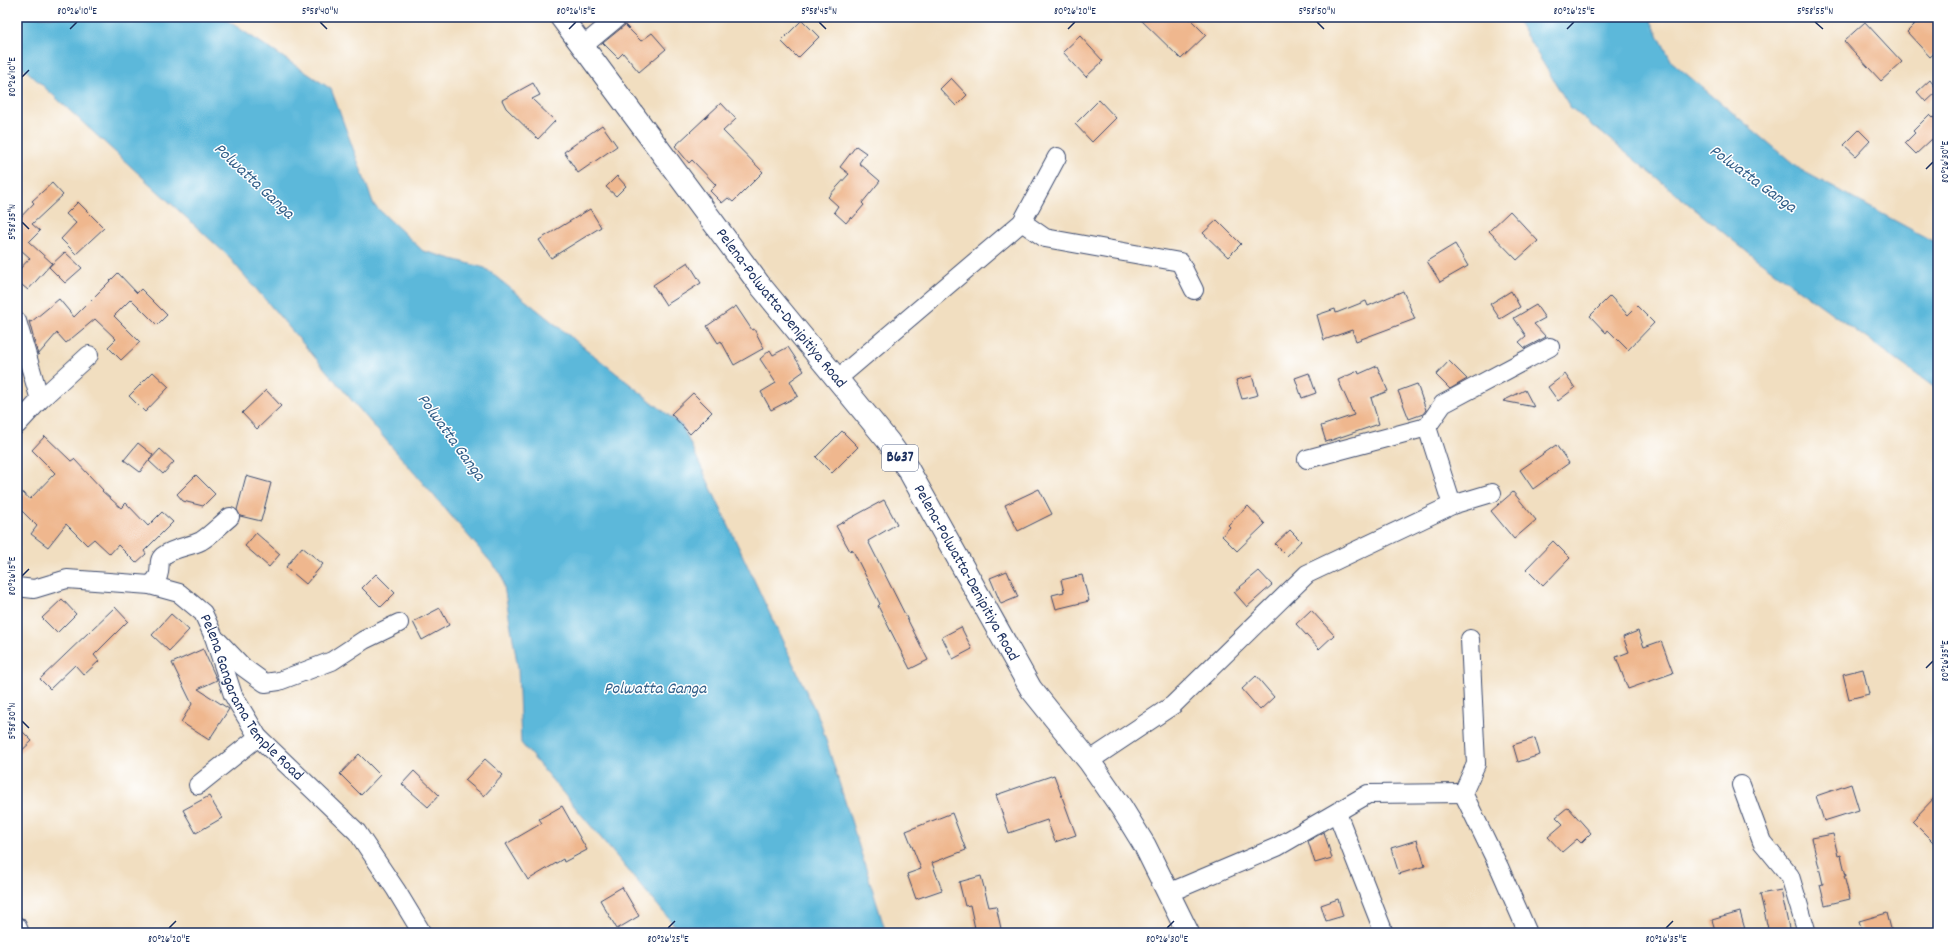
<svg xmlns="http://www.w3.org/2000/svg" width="1955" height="950" font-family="Dekko,sans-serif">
<rect width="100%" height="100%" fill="#fff"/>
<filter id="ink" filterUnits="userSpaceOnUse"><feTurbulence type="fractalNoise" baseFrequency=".025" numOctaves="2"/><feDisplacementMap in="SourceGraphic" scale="8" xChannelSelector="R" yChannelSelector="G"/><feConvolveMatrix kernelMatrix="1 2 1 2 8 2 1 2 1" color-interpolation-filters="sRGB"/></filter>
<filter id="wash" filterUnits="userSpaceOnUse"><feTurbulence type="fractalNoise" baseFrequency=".012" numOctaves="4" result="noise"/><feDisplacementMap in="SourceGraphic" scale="16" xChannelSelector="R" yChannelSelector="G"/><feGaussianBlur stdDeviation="0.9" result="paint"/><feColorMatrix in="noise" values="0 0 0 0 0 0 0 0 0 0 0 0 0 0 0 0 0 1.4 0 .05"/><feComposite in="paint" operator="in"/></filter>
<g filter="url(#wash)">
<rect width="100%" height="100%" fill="#f1dec0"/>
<!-- water -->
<g fill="#5cb8da" stroke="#3c749c">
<polygon points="17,17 222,17 331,89 374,205 423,251 485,268 682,426 820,721 886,933 681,933 521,743 518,668 502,575 226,254 17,62"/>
<polygon points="1515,17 1649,17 1672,62 1801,170 1938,244 1938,390 1747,252 1570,107"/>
</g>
<g id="blocks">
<!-- building -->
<g fill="#efb78e">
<polygon points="1138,17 1188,17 1206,35 1181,59"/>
<polygon points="1922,17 1938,17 1938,50 1930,57 1907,32"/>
<polygon points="802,20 819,37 798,58 781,41"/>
<polygon points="1865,22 1902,62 1881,81 1844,41"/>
<polygon points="625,25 641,41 652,33 666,49 639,72 623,53 618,58 603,43"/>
<polygon points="1080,36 1103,61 1086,77 1063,52"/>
<polygon points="951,78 967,95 956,106 940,89"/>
<polygon points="1930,80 1938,91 1926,102 1917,92"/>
<polygon points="533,83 540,95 532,99 555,121 538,139 506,108 502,100"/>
<polygon points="1099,100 1116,118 1092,142 1075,124"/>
<polygon points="721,103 736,119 723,131 763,172 733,202 728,198 722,203 710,191 716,185 692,160 689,163 675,146"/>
<polygon points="1930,114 1938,122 1938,145 1932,139 1916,154 1905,143 1915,133 1913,131"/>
<polygon points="602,125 617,146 578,173 564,152"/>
<polygon points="1859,130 1870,141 1856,156 1844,145"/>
<polygon points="856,146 866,153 859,163 880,181 862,203 864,205 852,219 851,217 846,223 834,212 838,206 828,197 849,174 840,167"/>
<polygon points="617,176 626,186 616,196 606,187"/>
<polygon points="52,183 63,195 32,224 40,231 29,242 52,263 28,290 17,281 17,272 30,258 21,250 17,254 17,221 34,203 32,201"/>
<polygon points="78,202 104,228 76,254 61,239 76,223 66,214"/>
<polygon points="590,209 601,227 551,258 539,240"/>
<polygon points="1510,211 1538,241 1517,260 1489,231"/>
<polygon points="1217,220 1241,244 1228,257 1203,233"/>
<polygon points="1455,244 1468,266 1440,282 1427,261"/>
<polygon points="65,252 82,268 65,283 49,267"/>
<polygon points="688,262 701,283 666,305 653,285"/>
<polygon points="118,273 137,293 141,289 167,315 157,325 131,299 114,316 140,342 121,360 108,347 116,339 95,319 66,343 57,333 38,355 29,321 31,322 59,299 74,317"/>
<polygon points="1403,291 1415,319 1356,341 1352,330 1324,340 1317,315 1335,309 1336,313 1366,301 1368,306"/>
<polygon points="1511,291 1520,307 1500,319 1490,304"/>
<polygon points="1610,296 1628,315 1637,306 1654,323 1628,350 1608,330 1606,333 1590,316"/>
<polygon points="1536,305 1545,318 1534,324 1546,337 1525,348 1519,342 1526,336 1514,318"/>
<polygon points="736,306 752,330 754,329 764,348 734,365 721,341 718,343 707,326"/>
<polygon points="788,347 804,371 790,381 798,396 771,410 761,392 776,383 760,359 770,350 773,355"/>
<polygon points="17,359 21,373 17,378"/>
<polygon points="1449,361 1467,379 1450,389 1436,375"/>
<polygon points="1377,366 1388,391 1371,398 1379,424 1326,442 1321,426 1354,415 1338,380 1358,371 1359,374"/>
<polygon points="153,372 169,387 145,412 129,396"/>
<polygon points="1309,373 1316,393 1302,398 1295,378"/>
<polygon points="1565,374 1575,388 1558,401 1548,387"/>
<polygon points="1252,376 1258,395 1242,399 1236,380"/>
<polygon points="1417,384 1426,410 1423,414 1409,419 1398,391"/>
<polygon points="266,390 281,406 257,429 242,413"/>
<polygon points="1525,390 1534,407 1503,401"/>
<polygon points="693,393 712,412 690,434 671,414"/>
<polygon points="842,431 858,447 832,473 816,457"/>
<polygon points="45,436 71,461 74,459 103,490 102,491 121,508 126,503 148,526 162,512 173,522 144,551 146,554 136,563 118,545 110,554 94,539 87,545 66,524 48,547 31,534 37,526 17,506 17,488 30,499 55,473 32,450"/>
<polygon points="138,443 153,455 140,472 124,460"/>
<polygon points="1556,445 1569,463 1533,489 1520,470"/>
<polygon points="160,449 174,462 163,474 149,461"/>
<polygon points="196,475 215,494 203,506 183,501 177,494"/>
<polygon points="246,476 271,483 261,521 240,516 237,510"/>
<polygon points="1039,489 1052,514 1018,531 1005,505"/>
<polygon points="1513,492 1536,520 1514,539 1491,511"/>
<polygon points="884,500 897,524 868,541 928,660 910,669 878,606 880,604 852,549 850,551 836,526"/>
<polygon points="1248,506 1265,524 1237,551 1222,536 1230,527 1228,525"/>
<polygon points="1290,530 1301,541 1287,556 1275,544"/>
<polygon points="256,533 280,554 269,567 245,546"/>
<polygon points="1553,541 1570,558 1543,586 1526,569"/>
<polygon points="302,547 323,564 306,584 286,567"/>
<polygon points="1007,571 1018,597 1001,604 990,578"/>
<polygon points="1259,571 1272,585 1247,607 1234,592"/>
<polygon points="376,574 395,593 381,607 362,588"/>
<polygon points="1082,575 1089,601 1056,609 1052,595 1064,592 1061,580"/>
<polygon points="62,599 76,614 57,633 42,618"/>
<polygon points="115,607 128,621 94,655 99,661 84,675 75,665 50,689 40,679"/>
<polygon points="440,608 449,625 422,640 413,622"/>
<polygon points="1311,610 1334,635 1319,649 1296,624"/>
<polygon points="171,614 189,630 169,651 152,635"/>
<polygon points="961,627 972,649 953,659 942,637"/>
<polygon points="1638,631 1644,647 1661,641 1673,673 1628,689 1616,657 1629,652 1623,637"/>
<polygon points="203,649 217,680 198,689 229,709 209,740 181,722 192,704 172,663"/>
<polygon points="1863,669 1869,694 1849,699 1843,674"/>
<polygon points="1256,676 1274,697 1260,710 1242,689"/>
<polygon points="17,726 32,741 17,755"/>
<polygon points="1535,738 1540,755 1518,762 1513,745"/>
<polygon points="359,754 380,775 361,795 340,774"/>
<polygon points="485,759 503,775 484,796 465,780"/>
<polygon points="414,771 439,795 428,807 402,784"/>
<polygon points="1054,775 1076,835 1055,842 1047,820 1009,833 996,795"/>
<polygon points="1851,784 1859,810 1824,821 1816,796"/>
<polygon points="1938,794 1938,847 1912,821"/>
<polygon points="209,796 222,818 196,833 183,810"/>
<polygon points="562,806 587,850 564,862 563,859 528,880 506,844 542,823 539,819"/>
<polygon points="1568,807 1591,833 1581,843 1577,839 1562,852 1548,837 1563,824 1556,817"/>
<polygon points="952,813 966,850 932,863 942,890 916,899 907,874 921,869 906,831"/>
<polygon points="1324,832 1332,858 1315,863 1308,841"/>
<polygon points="1833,834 1838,856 1841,855 1846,876 1844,876 1850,899 1825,905 1820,885 1823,884 1812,838"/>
<polygon points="1417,840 1425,866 1399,874 1391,848"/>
<polygon points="981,876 989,907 996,906 1002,933 976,933 970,905 965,906 959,882"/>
<polygon points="622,887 639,916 617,929 600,900"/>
<polygon points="1781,890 1790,933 1769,933 1760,894"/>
<polygon points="1338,899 1343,916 1326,921 1321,905"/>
<polygon points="1740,912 1746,933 1716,933 1712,920"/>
<polygon points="1887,913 1892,933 1863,933 1859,921"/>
</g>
</g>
</g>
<g filter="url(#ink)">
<use href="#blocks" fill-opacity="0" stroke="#3b496d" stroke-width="1"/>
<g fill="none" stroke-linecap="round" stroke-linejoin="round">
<!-- street casing -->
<g stroke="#3b496d" stroke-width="20">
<g id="street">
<polyline points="583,46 618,17"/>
<polyline points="1022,222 1045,238 1180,262 1194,290"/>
<polyline points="17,321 40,400"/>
<polyline points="836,380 1022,222 1057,157"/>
<polyline points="17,425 40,400 89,355"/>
<polyline points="1427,427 1452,505"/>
<polyline points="1307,459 1427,427 1443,404 1550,347"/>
<path d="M150,585C166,574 155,563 163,556C174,547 189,547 201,541C211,535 221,524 230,517"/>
<path id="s1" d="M17,587L34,589L67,579L150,585L179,593L203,613L214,637L233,695L258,737L357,832L396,890L422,933"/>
<polyline points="218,641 243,667 265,683 279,681 332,661 364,640 399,623"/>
<polyline points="1089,761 1173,705 1307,574 1452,505 1492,493"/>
<polyline points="198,785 258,737"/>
<polyline points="1741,785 1762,842 1790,876 1807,933"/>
<polyline points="1463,793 1476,764 1470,639"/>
<polyline points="1463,793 1500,869 1528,933"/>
<polyline points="1337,813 1384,933"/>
<polyline points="1168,893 1277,847 1368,794 1463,793"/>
<polyline points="17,926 20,933"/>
</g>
</g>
<!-- primary casing -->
<g stroke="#3b496d" stroke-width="24">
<g id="primary">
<path id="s2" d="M561,17L759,284L888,441L908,469L1031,689L1089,761L1121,807L1145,846L1188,933"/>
</g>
</g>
<!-- street -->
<use href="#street" stroke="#fff" stroke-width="18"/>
<!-- primary -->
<use href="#primary" stroke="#fff" stroke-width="22"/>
</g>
</g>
<!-- ticks -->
<path fill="none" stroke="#1b2f5e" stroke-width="1.5" d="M320,22L327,29M819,22L826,29M1317,22L1324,29M1815,22L1823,29M70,29L77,22M569,29L576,22M1068,29L1075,22M1567,29L1574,22M22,77L29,70M1926,169L1933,162M22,222L29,229M22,576L29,569M1926,668L1933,661M22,721L29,728M169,928L176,921M668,928L675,921M1167,928L1174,921M1666,928L1673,921"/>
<g text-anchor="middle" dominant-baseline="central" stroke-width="3" stroke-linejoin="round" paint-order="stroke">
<!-- shield labels -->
<rect fill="#fff" stroke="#5f6d8e" stroke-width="1" x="882" y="445" width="36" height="26" rx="3"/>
<g font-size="15" font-weight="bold" fill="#1b2f5e">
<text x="900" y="458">B637</text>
</g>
<!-- street labels -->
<g font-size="16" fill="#1b2f5e" stroke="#fff">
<text stroke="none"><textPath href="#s2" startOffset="365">Pelena-Polwatta-Denipitiya Road</textPath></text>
<text stroke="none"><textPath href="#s2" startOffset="689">Pelena-Polwatta-Denipitiya Road</textPath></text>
<text stroke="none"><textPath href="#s1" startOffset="295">Pelena Gangarama Temple Road</textPath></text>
</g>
<!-- water labels -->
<g font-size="17" font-style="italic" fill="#325f89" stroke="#fff">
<text transform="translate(1752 180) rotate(36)">Polwatta Ganga</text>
<text transform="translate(253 182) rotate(43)">Polwatta Ganga</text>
<text transform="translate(450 438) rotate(54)">Polwatta Ganga</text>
<text x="655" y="690">Polwatta Ganga</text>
</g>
</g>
<!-- margin -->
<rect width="1955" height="950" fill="none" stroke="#fff" stroke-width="44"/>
<rect x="22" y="22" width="1911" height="906" fill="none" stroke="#1b2f5e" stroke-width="1.5"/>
<g font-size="10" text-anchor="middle" fill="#1b2f5e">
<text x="77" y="14">80°26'10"E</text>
<text x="320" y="14">5°58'40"N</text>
<text x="576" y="14">80°26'15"E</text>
<text x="819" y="14">5°58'45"N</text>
<text x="1075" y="14">80°26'20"E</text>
<text x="1317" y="14">5°58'50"N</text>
<text x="1574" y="14">80°26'25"E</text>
<text x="1815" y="14">5°58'55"N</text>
<text transform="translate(11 77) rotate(-90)" y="4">80°26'10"E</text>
<text transform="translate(1944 162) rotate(-90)" y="4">80°26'30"E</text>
<text transform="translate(11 222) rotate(-90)" y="4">5°58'35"N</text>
<text transform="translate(11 576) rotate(-90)" y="4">80°26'15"E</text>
<text transform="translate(1944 661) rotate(-90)" y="4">80°26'35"E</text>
<text transform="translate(11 721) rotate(-90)" y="4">5°58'30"N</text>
<text x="169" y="942">80°26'20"E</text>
<text x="668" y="942">80°26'25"E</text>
<text x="1167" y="942">80°26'30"E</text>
<text x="1666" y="942">80°26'35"E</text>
</g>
</svg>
